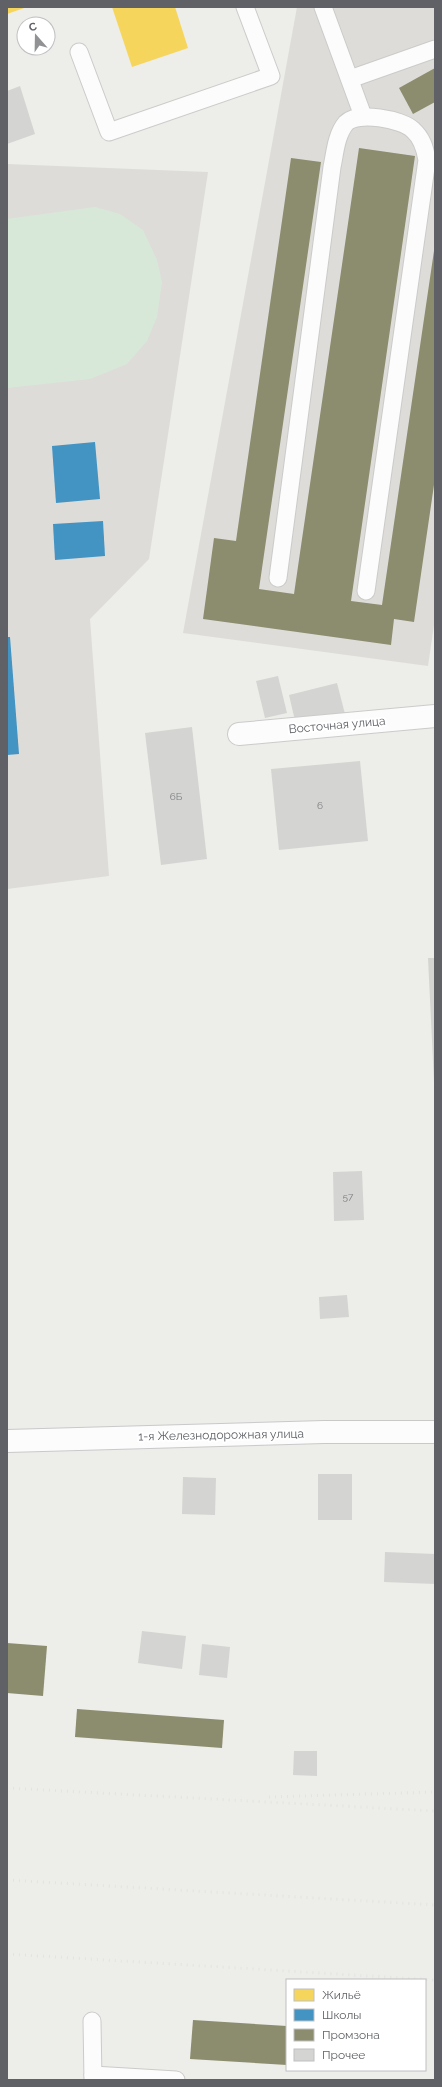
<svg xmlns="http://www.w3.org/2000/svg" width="442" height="2087" font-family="Raleway,sans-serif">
<rect width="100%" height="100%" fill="#edede9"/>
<!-- industrial -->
<polygon fill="#dddcd9" points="297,7 435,7 435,618 428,666 183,633"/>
<!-- education -->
<polygon fill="#dddcd8" points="7,164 208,172 149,559 90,619 109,876 7,889"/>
<!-- green -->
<polygon fill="#d8e8d8" points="95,207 120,214 143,230 157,260 162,282 157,317 147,341 127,364 90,379 7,388 7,219"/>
<!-- homes -->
<g fill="#f6d55c">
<polygon points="7,7 27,7 7,14"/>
<polygon points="112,7 175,7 188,48 132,67"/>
</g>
<!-- schools -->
<g fill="#4393c3">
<polygon points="95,442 100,499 56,503 52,446"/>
<polygon points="103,521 105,556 55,560 53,524"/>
<polygon points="7,637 10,637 19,754 7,755"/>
</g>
<!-- industry -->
<g fill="#8c8c6e">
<polygon points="435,68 435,102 413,114 399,88"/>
<polygon points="359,148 415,156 351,601 382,605 435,244 435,478 414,622 394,619 391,645 203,619 214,538 236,541 291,158 321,162 259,589 294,594"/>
<polygon points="7,1643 47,1646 43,1696 7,1693"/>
<polygon points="77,1709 224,1720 222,1748 75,1737"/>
<polygon points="193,2020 287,2026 287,2065 190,2059"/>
</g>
<!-- building -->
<g fill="#d4d4d2">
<polygon points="20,86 35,134 7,144 7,91"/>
<polygon points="278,676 287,713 265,718 256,681"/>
<polygon points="337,683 345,714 296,725 289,695"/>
<polygon points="192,727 207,859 161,865 145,733"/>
<polygon points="360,761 368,841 279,850 271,769"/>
<polygon points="428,958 435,958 435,1082 434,1082"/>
<polygon points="362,1171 364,1220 334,1221 333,1172"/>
<polygon points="347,1295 349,1317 320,1319 319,1297"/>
<rect x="318" y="1474" width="34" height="46"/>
<polygon points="183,1477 216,1478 215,1515 182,1514"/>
<polygon points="385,1552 435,1554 435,1584 384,1582"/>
<polygon points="142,1631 186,1636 182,1669 138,1663"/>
<polygon points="202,1644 230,1647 227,1678 199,1675"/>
<polygon points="294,1751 317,1751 317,1776 293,1775"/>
</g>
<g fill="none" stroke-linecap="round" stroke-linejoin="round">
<!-- lane casing -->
<g stroke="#cbcbca" stroke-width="19">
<g id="lane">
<polyline points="323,7 363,116"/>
<polyline points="79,52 109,132 271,76 245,7"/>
<polyline points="350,79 435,49"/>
<path d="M278,578L332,167C335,153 336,135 346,123C357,111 402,119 413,130C422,138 425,148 427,160L366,591"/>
<polyline points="92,2021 93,2080"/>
<polyline points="93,2075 176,2080"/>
</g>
</g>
<!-- street casing -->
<g stroke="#cbcbca" stroke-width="24">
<polyline id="street" points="239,734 435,716"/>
</g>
<!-- secondary casing -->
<g stroke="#c9c9ca" stroke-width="24">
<polyline id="secondary" points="7,1441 324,1432 435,1432"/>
</g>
<!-- lane -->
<use href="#lane" stroke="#fcfcfc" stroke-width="17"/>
<!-- street -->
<use href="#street" stroke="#fcfcfc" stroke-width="22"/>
<!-- secondary -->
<use href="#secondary" stroke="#fcfcfc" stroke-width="22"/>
<!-- rail -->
<g stroke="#e3e3e3" stroke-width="3" stroke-dasharray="1 5" stroke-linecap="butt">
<polyline points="7,1788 435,1811"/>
<polyline points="269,1797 435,1792"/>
<polyline points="7,1880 435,1905"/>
<polyline points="7,1954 435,1980"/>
</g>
</g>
<g text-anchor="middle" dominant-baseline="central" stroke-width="4" stroke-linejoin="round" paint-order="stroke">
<!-- number labels -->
<g font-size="10" fill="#7e7f82">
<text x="176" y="796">6Б</text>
<text x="320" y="805">6</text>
<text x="348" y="1196">57</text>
</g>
<!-- street labels -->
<g font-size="12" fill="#5f6166" stroke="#fff">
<text transform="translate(337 725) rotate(-5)">Восточная улица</text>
<text transform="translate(221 1435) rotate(-1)">1-я Железнодорожная улица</text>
</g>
</g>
<!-- border -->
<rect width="442" height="2087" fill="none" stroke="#5f6166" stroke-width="16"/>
<!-- legend -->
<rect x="286" y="1979" width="140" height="92" fill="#ffffff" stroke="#bfc0c2"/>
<rect x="294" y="1989" width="20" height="12" fill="#f6d55c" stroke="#bfc0c2"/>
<text x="322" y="1999" font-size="12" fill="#5f6166">Жильё</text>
<rect x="294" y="2009" width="20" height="12" fill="#4393c3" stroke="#bfc0c2"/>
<text x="322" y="2019" font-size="12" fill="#5f6166">Школы</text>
<rect x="294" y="2029" width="20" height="12" fill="#8c8c6e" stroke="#bfc0c2"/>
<text x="322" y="2039" font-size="12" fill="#5f6166">Промзона</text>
<rect x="294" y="2049" width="20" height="12" fill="#d4d4d2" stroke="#bfc0c2"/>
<text x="322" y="2059" font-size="12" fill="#5f6166">Прочее</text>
<!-- north arrow -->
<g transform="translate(36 36) rotate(340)"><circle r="19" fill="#ffffff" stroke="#bfc0c2"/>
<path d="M0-3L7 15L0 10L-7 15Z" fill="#919294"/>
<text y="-6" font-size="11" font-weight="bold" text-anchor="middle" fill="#5f6166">С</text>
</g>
</svg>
